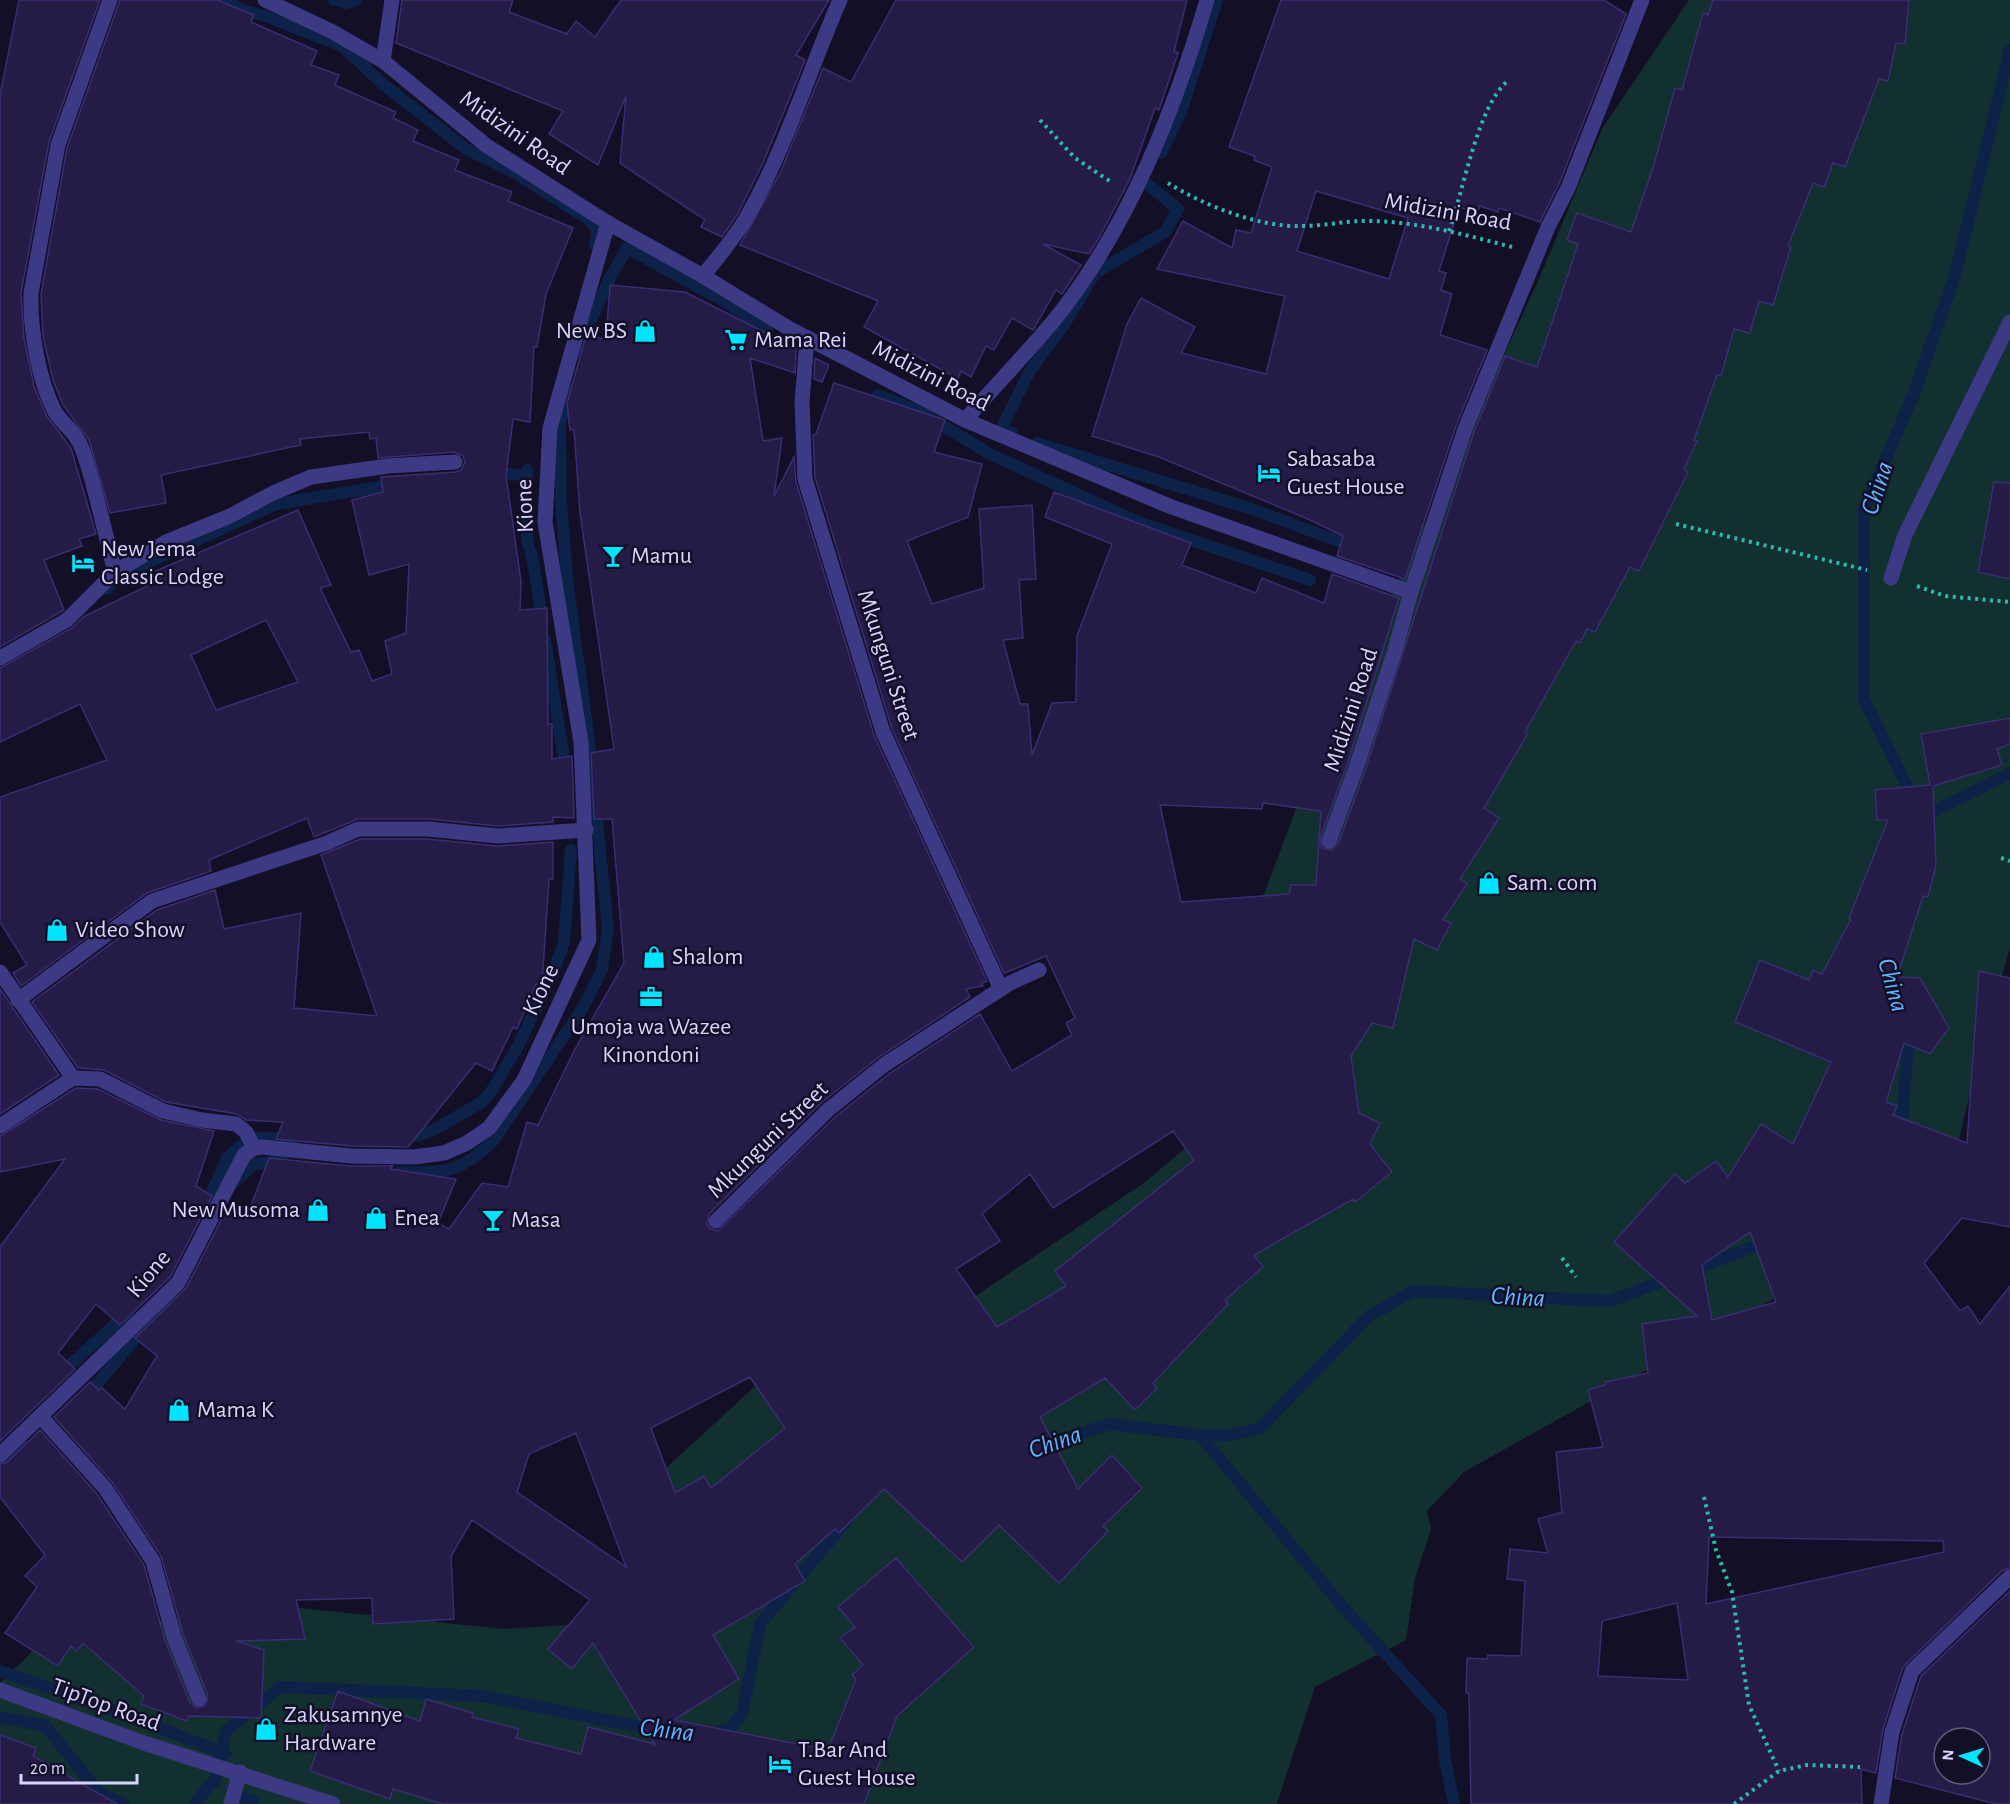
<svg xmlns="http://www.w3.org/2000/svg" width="2010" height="1804" font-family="'Alegreya Sans',sans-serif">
<rect width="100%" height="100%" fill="#130f26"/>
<!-- green -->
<polygon fill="#12302f" points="1689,0 2010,0 2010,948 1979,1055 1944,1203 1464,1472 1427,1511 1431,1529 1415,1578 1406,1640 1315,1687 1277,1804 0,1804 0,1683 45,1639 269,1605 505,1629 612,1622 640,1492 789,1355 965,1303 1145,1182 1229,1111 1252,926 1312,766 1539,279 1602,129"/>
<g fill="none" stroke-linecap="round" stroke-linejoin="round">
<!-- stream -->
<g stroke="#0c2248" stroke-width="12">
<path d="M224,0L245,11L265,16L342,46L383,84L466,149L510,170L588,219C598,228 599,232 595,245"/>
<polyline points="334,0 346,3 356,0"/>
<polyline points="1161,153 1181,112 1217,0"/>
<polyline points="578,350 609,280 627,248 729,304 767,329"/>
<polyline points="878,395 919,411 990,454 1138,522 1310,580"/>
<polyline points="1012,433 1001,429 1030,371 1064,325 1095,273 1165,232 1178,209 1146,183"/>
<polyline points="1037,443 1252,509 1338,541"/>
<polyline points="527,470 527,540 533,562 543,623"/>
<polyline points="492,473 522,475"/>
<polyline points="107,589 116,580 149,562 276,504 397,484"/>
<polyline points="545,640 566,771"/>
<polyline points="1914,800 1864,699 1864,509 1915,391 1955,275 2010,50"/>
<polyline points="1923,817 2010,773"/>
<polyline points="1901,1134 1909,1036 1907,1030"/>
<polyline points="256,1138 293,1138"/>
<polyline points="401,1140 432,1131 482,1102 493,1089 518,1046 553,973 564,942 571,850"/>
<path d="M399,1172C443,1174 462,1172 494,1140L582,1009L602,970L608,928L588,733L567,579L561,501L560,424L568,390"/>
<polyline points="236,1181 254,1164 283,1161"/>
<polyline points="204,1210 227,1158 244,1143"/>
<polyline points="59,1375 129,1312"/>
<polyline points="84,1399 170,1298"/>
<polyline points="1200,1435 1342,1606 1441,1715 1445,1760 1454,1804"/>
<polyline points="1038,1448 1109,1424 1200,1435 1232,1435 1260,1428 1369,1316 1413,1291 1610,1301 1769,1241"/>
<polyline points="0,1467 25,1447"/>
<polyline points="0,1671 122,1713 226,1754"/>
<polyline points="0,1717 45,1726 101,1794 124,1804"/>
<polyline points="712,1734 731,1728 742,1714 760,1624 848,1519"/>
<polyline points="214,1783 226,1731 280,1687 483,1696 662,1731"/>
<polyline points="238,1796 253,1801"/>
<polyline points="195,1804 209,1786"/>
</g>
</g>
<!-- building -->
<g fill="#241b47" stroke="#3b2d73" stroke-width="1.5" fill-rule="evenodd">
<polygon points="19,0 100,0 49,142 21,293 24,338 34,386 46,415 71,448 96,534 79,539 82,546 44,560 64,610 0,647 0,95"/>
<path d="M120,0H217L254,15L251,22L317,51L311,65L339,75L335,85L396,112L393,118L418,130L413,141L459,160L455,170L512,192L508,201L573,228L546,294L537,347H534L530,422L513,419L506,475L521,582L520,610L547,608L548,724H552V759L572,756L574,818L553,817V822L498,826L429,819H358L314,837L307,818L209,860L211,871L147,893L21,986L13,973L27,965L0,922V797L107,760L80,704L0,742V668L72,628L85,616L160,580L156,571L298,510L331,585L320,588L351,652L359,650L372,681L392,674L385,641L406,633L409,564L369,575L352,500L383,492L381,477L456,472L461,470L465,462L463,456L454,452L378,458L376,438L370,439L369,432L300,439L301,445L161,475L166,503L110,513L89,440L63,405L53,380L43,336L41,294L67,148ZM266,620L298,682L216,710L191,655Z"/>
<polygon points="402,0 513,0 509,12 567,34 576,21 595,37 621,0 829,0 796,55 805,60 763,163 737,215 722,237 701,227 705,220 620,163 626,96 598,165 549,134 563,111 396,43"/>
<polygon points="896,0 1187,0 1174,51 1178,53 1159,110 1155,108 1130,179 1099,238 1089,254 1043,244 1081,265 1062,294 1056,290 1033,330 1012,318 994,350 986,346 971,377 961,371 958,379 864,327 878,301 740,245 781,171 823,68 851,82"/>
<path d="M1281,0H1604L1626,14L1559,184L1540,222L1499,208L1498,212L1480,206L1477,213L1459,207L1439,271L1446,273L1441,290L1452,294L1440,335L1487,350L1456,426L1405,579L1337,556L1343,536L1308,519L1159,457L1092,436L1127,324L1141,298L1195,327L1181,353L1266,374L1285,296L1157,269L1183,221L1232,248L1236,230L1251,233L1272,167L1254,160L1255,156L1229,147ZM1316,191L1408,218L1389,279L1297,251Z"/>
<path d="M1713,0H1909L1905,44L1896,43L1888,81L1879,79L1845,167L1833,163L1824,187L1813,183L1788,246L1791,247L1773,305L1759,301L1750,333L1734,329L1721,376L1717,375L1694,440L1697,441L1684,469L1688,472L1639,571L1630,567L1595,632L1587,629L1580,643L1576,641L1525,732L1528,733L1484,808L1499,818L1460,879L1467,884L1443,920L1451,923L1437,950L1414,939L1393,1028L1372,1023L1351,1056L1359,1113L1380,1123L1370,1144L1392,1172L1355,1202L1353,1199L1254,1255L1263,1267L1225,1300L1228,1304L1153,1383L1157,1388L1135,1410L1105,1378L1040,1417L1078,1489L1112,1455L1142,1488L1103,1526L1108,1531L1059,1583L999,1525L962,1562L884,1489L839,1533L835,1529L795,1564L805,1581L713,1635L739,1679L674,1720L828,1750L856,1679L852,1675L863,1665L840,1638L855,1627L838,1607L896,1558L974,1647L897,1716L864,1804H443L393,1789L390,1799L310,1771L338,1691L420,1721L426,1699L473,1713L472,1717L519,1729L516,1738L581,1754L588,1727L655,1744L593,1643L572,1669L548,1649L590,1600L472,1520L451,1556L454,1619L373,1624L372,1598L296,1600L305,1639L236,1641L264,1650L261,1718L189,1716L187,1721L141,1704L144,1696L83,1643L77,1651L71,1646L58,1666L5,1633L37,1587L25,1576L45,1555L0,1497V1464L7,1462L40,1430L97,1494L144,1565L165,1640L190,1703L197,1708L206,1705L208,1695L183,1634L161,1556L112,1482L54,1417L90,1382L99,1390L102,1388L125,1409L157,1356L135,1338L186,1288L228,1207L246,1219L269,1158L350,1166H393L390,1169L456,1179L438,1223L449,1229L482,1183L508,1187L527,1122L538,1125L574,1051L624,963L612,819H594L591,753L614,749L580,513L574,430H570L567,403L586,336L606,339L610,285L685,292L796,348L795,373L750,358L763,441L782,438L774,496L794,457L796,482L874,735L987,981L982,983L983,986L966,989L970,997L879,1057L821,1103L709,1214L707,1224L710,1228L718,1231L835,1117L890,1073L980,1014L1012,1071L1072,1035L1066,1023L1075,1018L1046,956L1004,973L892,729L815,477L813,435L816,434L834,383L945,420L934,452L982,464L968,517L907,541L932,604L984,588L979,509L1032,505L1036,579L1019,580L1023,638L1003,640L1020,704H1028L1032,755L1052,703L1076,702L1077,636L1112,544L1045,517L1054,492L1191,543L1182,565L1256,593L1262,578L1324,603L1332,574L1399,598L1347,765L1320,838L1322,848L1331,850L1338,844L1365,771L1474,432L1505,356L1537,367L1578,244L1567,240L1577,213L1631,232L1653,168L1675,88L1682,90L1703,13L1708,15ZM1263,803L1321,811L1316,885H1291L1289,894L1181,902L1160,805L1262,809ZM1173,1131L1194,1160L1055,1271L1066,1286L997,1327L956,1269L1000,1241L982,1214L1030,1174L1053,1208ZM750,1377L785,1428L711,1488L704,1476L675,1493L651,1428ZM576,1433L626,1567L517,1492L529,1454Z"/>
<polygon points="815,358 829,365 822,382 814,379"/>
<polygon points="1994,482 2010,483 2010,579 1978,572"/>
<path d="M2010,718V744L1997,749L2002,765L1933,786L1936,865L1928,897L1923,896L1897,977L1920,978L1949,1028L1930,1054L1904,1043L1886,1102L1897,1106L1893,1115L1967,1143L1979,971L2010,978V1227L1962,1218L1924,1263L1960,1311L1968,1306L1980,1324L2010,1286V1568L2003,1570L1903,1667L1883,1729L1876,1773L1861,1769L1862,1804H1471L1469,1693H1466L1467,1658L1487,1659L1488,1655L1521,1656L1525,1581L1507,1579L1510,1549L1548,1553L1538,1519L1562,1512L1556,1452L1603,1447L1588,1390L1605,1385V1382L1648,1373L1642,1324L1697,1316L1614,1242L1675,1174L1685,1183L1716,1161L1728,1177L1761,1124L1793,1144L1831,1062L1735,1022L1760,960L1809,980L1813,970L1822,974L1851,919L1849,918L1888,820H1877L1875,790L1930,785L1921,734ZM1750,1232L1776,1302L1712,1320L1702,1265ZM1709,1537L1943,1541L1944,1552L1706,1604ZM1677,1603L1688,1680L1598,1676L1602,1621Z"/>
<polygon points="360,839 428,839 497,846 553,842 553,879 549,879 542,984 536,984 517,1029 513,1027 492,1071 476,1063 408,1147 352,1146 276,1139 283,1122 246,1120 237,1114 166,1102 104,1070 78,1068 32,1002 157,910 215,890 224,929 301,913 294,1008 377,1016 321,855"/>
<polygon points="0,989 59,1075 0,1114"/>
<polygon points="76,1088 98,1089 161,1120 214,1131 196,1186 212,1196 170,1277 120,1325 96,1304 58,1353 75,1369 0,1441 0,1247 65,1159 0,1172 0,1136"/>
<path d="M2010,1591V1804H1996L1895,1778L1902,1734L1921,1676ZM1944,1738H1980V1774H1944Z"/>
<polygon points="0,1735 36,1748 33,1756 117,1804 0,1804"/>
</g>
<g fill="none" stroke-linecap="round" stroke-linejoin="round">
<!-- path -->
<g stroke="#2fb8b0" stroke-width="4" stroke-dasharray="3 4.5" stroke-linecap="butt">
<polyline points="1040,120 1075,158 1111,182"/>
<path d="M1168,183C1203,205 1260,228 1303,226C1326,226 1348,220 1372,221C1419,222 1466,235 1512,247"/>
<path d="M1449,231C1463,193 1478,103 1509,80"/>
<polyline points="1676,524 1867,570"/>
<polyline points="1917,586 1945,596 2010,602"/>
<polyline points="2001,858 2010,861"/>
<polyline points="1562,1258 1576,1277"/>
<polyline points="1704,1497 1716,1550 1732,1592 1749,1705 1779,1771"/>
<polyline points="1734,1804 1779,1771 1807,1765 1860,1767"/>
</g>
<!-- street -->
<g stroke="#3d3a85" stroke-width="15">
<path d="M110,0L58,145L31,293C30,329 38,378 54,410C62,425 76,430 83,451C96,488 105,534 115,572"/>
<polyline points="265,0 331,31 383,61 487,146 608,223 703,276 790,329 965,420 1169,506 1411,592"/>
<polyline points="383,61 392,0"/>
<path d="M703,276C717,258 733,240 745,220C785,151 808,73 840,0"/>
<polyline points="807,338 802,403 805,479 883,732 1001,989"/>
<path d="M965,420C995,386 1027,353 1056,318C1129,226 1174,112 1207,0"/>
<polyline points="1891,578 1905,535 2010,322"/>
<polyline points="0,658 67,620 115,572 166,542 230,516 273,493 311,477 388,466 455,462"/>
<polyline points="1329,841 1356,768 1395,650 1411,592 1465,429 1548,227 1568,188 1642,0"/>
<polyline points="0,972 73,1078"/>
<polyline points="18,1000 152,901 327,843 358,829 428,829 498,836 586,830"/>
<polyline points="0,1126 73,1078 100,1079 163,1111 202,1120 236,1124 246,1132 254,1148"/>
<polyline points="716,1221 828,1110 884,1065 1010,983 1039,970"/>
<polyline points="41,1417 105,1488 153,1561 174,1637 199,1699"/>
<polyline points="0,1455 178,1283 244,1155 254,1148 262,1147 351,1156 414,1157 444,1153 467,1143 489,1128 524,1080 589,940 581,742 545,522 550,428 608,223"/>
<polyline points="0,1690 144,1743 333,1804"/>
<polyline points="231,1804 240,1772"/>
<polyline points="1881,1804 1892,1732 1912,1671 2010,1577"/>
</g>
</g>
<!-- icons -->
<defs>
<g id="shop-bare" transform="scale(1.8)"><path d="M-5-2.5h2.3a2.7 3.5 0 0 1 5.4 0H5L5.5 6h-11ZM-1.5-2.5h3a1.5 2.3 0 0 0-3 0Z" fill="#00e5ff" stroke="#130f26" stroke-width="2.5" paint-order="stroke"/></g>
<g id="supermarket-bare" transform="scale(1.8)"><path d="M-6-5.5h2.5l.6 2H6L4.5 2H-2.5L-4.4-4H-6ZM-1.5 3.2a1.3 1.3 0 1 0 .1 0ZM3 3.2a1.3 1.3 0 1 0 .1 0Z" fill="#00e5ff" stroke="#130f26" stroke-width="2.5" paint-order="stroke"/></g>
<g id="hotel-bare" transform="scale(1.8)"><path d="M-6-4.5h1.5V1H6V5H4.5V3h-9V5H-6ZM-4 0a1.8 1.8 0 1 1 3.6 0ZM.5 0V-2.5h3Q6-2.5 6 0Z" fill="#00e5ff" stroke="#130f26" stroke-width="2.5" paint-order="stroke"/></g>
<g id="bar-bare" transform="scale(1.8)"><path d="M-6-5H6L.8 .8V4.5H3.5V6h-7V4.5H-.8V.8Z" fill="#00e5ff" stroke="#130f26" stroke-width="2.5" paint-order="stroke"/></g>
<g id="office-bare" transform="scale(1.8)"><path d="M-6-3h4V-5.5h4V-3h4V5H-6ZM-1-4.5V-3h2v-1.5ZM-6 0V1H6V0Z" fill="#00e5ff" stroke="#130f26" stroke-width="2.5" paint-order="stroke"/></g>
</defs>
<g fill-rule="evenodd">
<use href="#shop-bare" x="645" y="331"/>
<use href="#supermarket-bare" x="736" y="340"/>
<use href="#hotel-bare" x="1269" y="473"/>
<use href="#bar-bare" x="613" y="556"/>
<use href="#hotel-bare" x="83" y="563"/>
<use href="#shop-bare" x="1489" y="883"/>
<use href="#shop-bare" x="57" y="930"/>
<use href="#shop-bare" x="654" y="957"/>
<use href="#office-bare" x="651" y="997"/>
<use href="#shop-bare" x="318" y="1210"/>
<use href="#shop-bare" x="376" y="1218"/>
<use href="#bar-bare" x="493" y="1220"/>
<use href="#shop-bare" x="179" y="1410"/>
<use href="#shop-bare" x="266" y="1729"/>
<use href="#hotel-bare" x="780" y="1764"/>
</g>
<g text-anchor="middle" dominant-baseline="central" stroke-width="5" stroke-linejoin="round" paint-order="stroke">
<!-- street labels -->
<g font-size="24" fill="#d9d4ff" stroke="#130f26">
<text transform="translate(515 133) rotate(35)">Midizini Road</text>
<text transform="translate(1448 212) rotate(10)">Midizini Road</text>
<text transform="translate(931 376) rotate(27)">Midizini Road</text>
<text transform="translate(525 506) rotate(-92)">Kione</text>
<text transform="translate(888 665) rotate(72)">Mkunguni Street</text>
<text transform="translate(1351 710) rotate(-72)">Midizini Road</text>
<text transform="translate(541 990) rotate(-64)">Kione</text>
<text transform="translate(768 1140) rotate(-44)">Mkunguni Street</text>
<text transform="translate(149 1274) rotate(-50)">Kione</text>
<text transform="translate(106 1705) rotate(20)">TipTop Road</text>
</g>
<!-- poi labels -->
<g font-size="24" fill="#d9d4ff" stroke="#130f26" text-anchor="start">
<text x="627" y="331" text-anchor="end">New BS</text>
<text x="754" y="340">Mama Rei</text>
<text x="1287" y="459">Sabasaba<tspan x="1287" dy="28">Guest House</tspan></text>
<text x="101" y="549">New Jema<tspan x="101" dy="28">Classic Lodge</tspan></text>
<text x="631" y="556">Mamu</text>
<text x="1507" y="883">Sam. com</text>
<text x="75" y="930">Video Show</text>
<text x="672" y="957">Shalom</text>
<text x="651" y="1027" text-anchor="middle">Umoja wa Wazee<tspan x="651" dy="28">Kinondoni</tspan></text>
<text x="300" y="1210" text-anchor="end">New Musoma</text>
<text x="394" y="1218">Enea</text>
<text x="511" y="1220">Masa</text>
<text x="197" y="1410">Mama K</text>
<text x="284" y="1715">Zakusamnye<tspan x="284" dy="28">Hardware</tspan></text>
<text x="798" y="1750">T.Bar And<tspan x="798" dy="28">Guest House</tspan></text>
</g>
<!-- water labels -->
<g font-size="26" font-style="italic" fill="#62b6ff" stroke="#130f26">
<text transform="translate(1877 488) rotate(-72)">China</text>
<text transform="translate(1893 985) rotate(74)">China</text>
<text transform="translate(1518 1297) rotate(3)">China</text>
<text transform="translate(1055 1442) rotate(-19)">China</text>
<text transform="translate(667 1730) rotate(7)">China</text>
</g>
</g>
<!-- north arrow -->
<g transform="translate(1962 1756) rotate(274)"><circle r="28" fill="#130f26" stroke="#625e7d" stroke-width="1.5"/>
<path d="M0-4.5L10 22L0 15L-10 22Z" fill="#00e5ff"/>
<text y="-9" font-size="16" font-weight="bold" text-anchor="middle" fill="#d9d4ff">N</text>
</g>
<!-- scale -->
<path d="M21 1774v9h116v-9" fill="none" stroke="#d9d4ff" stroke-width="3"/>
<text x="30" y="1774" font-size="18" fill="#d9d4ff" stroke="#130f26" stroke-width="4.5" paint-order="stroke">20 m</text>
</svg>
